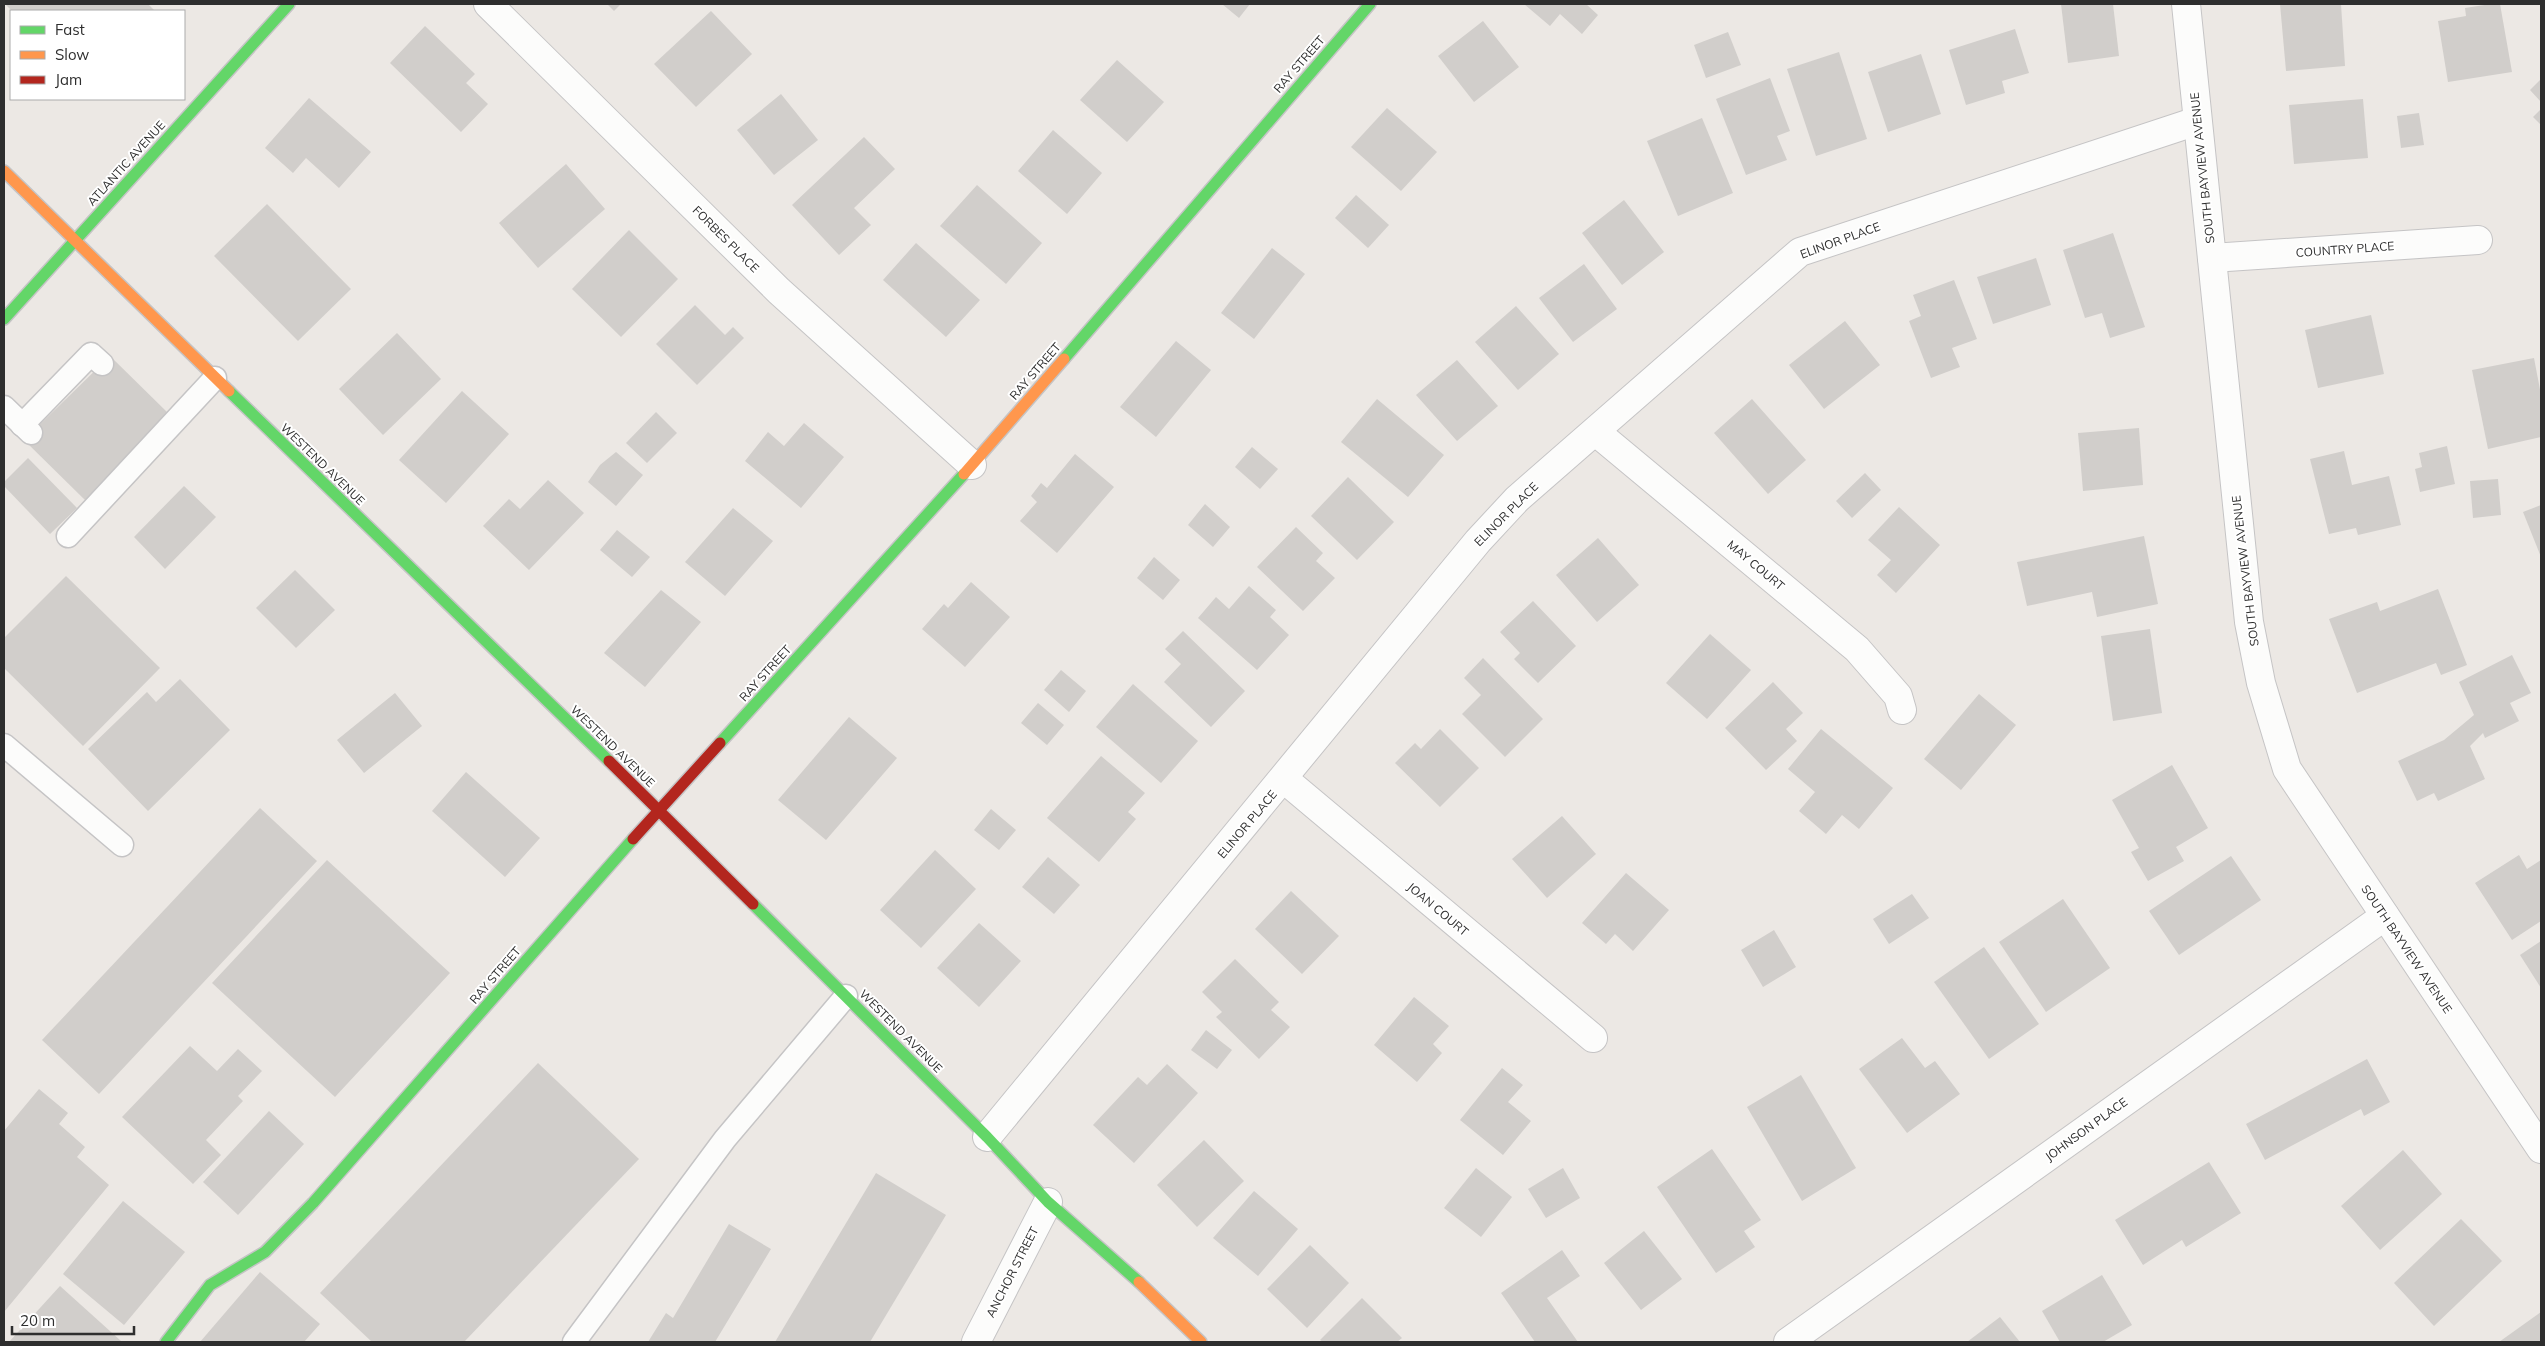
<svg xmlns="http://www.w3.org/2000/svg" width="2545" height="1346" font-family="Mulish,sans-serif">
<rect width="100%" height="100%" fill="#ece8e4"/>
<!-- building -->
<g fill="#d1cecb">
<polygon points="5,4 148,4 155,11 12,11"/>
<polygon points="607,4 621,4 614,11"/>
<polygon points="1222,4 1250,4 1239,18"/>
<polygon points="1524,4 1586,4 1598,15 1582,34 1560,14 1550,26"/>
<polygon points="2061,4 2113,4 2119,56 2068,63"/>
<polygon points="2280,4 2341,4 2345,66 2286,71"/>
<polygon points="2491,4 2500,4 2512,72 2448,82 2438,21 2466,16 2465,8"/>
<polygon points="711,11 752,54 696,107 654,64"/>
<polygon points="1483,21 1519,67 1474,102 1438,56"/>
<polygon points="425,26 475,74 466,83 488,104 461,132 390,63"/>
<polygon points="2015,29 2029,73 2002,81 2005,93 1966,105 1949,50"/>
<polygon points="1728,32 1741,65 1706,78 1694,45"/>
<polygon points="1839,52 1867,139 1816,156 1787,69"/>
<polygon points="1921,54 1941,114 1888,132 1868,72"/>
<polygon points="1117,60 1164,102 1127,142 1080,100"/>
<polygon points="1770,78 1790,131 1777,136 1787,160 1746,175 1716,99"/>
<polygon points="2541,79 2541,102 2530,90"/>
<polygon points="781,94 818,140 774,175 737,130"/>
<polygon points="309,98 371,152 339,188 306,158 293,173 265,148"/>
<polygon points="2363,99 2368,158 2294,164 2289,105"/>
<polygon points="1387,108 1437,152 1401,191 1351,147"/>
<polygon points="2541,109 2541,125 2533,117"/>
<polygon points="2419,113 2424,145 2401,148 2397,116"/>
<polygon points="1702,118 1733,193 1678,216 1647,141"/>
<polygon points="1053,130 1102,173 1067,214 1018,171"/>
<polygon points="864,137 895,169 854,208 871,225 839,255 792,205"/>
<polygon points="566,164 605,209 538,268 499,223"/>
<polygon points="977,185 1042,243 1006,284 940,226"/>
<polygon points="1356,195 1389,225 1368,248 1335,218"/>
<polygon points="1624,200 1664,252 1622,285 1582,233"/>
<polygon points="267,204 351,289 298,341 214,256"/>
<polygon points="629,230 678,279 621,337 572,289"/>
<polygon points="2113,233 2145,327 2110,338 2102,313 2085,318 2063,250"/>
<polygon points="916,243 980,300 946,337 883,280"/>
<polygon points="1272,248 1305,274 1254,339 1221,313"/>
<polygon points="2036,258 2051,305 1993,324 1977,277"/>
<polygon points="1584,264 1617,309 1573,342 1539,298"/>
<polygon points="1954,280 1977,339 1952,348 1960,367 1931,378 1909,321 1921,316 1913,295"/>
<polygon points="695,305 725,335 733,327 744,338 697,385 656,344"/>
<polygon points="1516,306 1559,354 1518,390 1475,342"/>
<polygon points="2371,315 2384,374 2318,388 2305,330"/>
<polygon points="1845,321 1880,365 1824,409 1789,365"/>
<polygon points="397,333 441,379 383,435 339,389"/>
<polygon points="1176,341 1211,370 1156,437 1120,407"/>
<polygon points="110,356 169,414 85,500 24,440"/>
<polygon points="2534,358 2541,395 2541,437 2488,449 2472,370"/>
<polygon points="1457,360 1498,406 1457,441 1416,395"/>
<polygon points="462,391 509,434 446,503 399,460"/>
<polygon points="1377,399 1444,455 1408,497 1341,442"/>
<polygon points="1752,399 1806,460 1768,494 1714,433"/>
<polygon points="656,412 677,433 647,463 626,443"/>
<polygon points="804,423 844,457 801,508 745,461 768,432 784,446"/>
<polygon points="2139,428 2143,485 2083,491 2078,433"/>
<polygon points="2447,446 2455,484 2420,492 2415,469 2422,467 2419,453"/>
<polygon points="1252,447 1278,469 1260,489 1235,467"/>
<polygon points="2344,451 2352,485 2389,476 2401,525 2358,535 2356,528 2329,534 2310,459"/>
<polygon points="616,452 643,475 616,506 588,482 600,465"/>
<polygon points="1075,454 1114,487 1057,553 1020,521 1037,502 1031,496 1041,483 1047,488"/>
<polygon points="28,458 77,508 50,534 4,486 4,482"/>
<polygon points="1865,473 1881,490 1852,518 1836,501"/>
<polygon points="1348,477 1394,522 1357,560 1311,516"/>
<polygon points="2498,479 2501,515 2473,518 2470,481"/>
<polygon points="548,480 584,513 529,570 483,526 509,499 520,509"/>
<polygon points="184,486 216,517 165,569 134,537"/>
<polygon points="1205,504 1230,527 1213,547 1188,525"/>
<polygon points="2541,505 2541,557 2523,512"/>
<polygon points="1899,507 1940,545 1896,593 1877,575 1891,560 1868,540"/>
<polygon points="733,508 773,541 725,596 685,562"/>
<polygon points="1296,527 1323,553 1316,561 1335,578 1303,611 1257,567"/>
<polygon points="617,530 650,557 632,577 600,550"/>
<polygon points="2144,536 2158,604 2097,617 2092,592 2027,606 2017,562"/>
<polygon points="1598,538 1639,585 1597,622 1556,575"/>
<polygon points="1154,557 1180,580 1163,600 1137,578"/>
<polygon points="295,570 335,610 296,648 256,608"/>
<polygon points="66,576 160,668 83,746 4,668 4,638"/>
<polygon points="971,582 1010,617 965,667 922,629 944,604 948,608"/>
<polygon points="1249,586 1276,610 1270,617 1289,635 1257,670 1198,618 1216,597 1229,609"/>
<polygon points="2438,589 2467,665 2441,675 2436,663 2357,693 2329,619 2377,602 2380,611"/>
<polygon points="661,590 701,622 645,687 604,653"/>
<polygon points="1533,601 1576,646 1538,683 1514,659 1520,653 1500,632"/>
<polygon points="2150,629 2162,713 2113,721 2101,636"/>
<polygon points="1183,631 1245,691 1211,727 1164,682 1181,664 1165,649"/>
<polygon points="1710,634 1751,670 1707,719 1666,683"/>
<polygon points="2512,655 2531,693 2510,703 2519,721 2485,738 2483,733 2470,746 2485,779 2438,801 2434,793 2417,801 2398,761 2444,740 2474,715 2459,682"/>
<polygon points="1483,658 1543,719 1505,757 1462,714 1481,695 1464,678"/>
<polygon points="1061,670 1086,691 1069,712 1044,690"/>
<polygon points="180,679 230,730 148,811 88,749 147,692 156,702"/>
<polygon points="1773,682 1803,713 1786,729 1797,741 1766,770 1725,728"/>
<polygon points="1133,684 1198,741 1161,783 1096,727"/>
<polygon points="395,693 422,726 364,773 337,740"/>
<polygon points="1979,694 2016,725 1961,790 1924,759"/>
<polygon points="1038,703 1064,725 1047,745 1021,723"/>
<polygon points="849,717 897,758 826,840 778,800"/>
<polygon points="1440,729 1479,768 1440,807 1395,763 1415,743 1421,749"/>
<polygon points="1821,729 1893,788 1859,829 1842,815 1826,834 1799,811 1815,792 1788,769"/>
<polygon points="1101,756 1145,793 1128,812 1136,819 1099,862 1047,818"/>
<polygon points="2172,765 2208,828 2176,847 2184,861 2148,881 2131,852 2139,848 2112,800"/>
<polygon points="466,772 540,838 505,877 432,811"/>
<polygon points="260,808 317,861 99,1094 42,1040"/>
<polygon points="991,809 1016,830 999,850 974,830"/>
<polygon points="1562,816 1596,854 1547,898 1512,859"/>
<polygon points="935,850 976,889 921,948 880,910"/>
<polygon points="2519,855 2527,869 2541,860 2541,921 2512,940 2475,883"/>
<polygon points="2231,856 2261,900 2179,955 2149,911"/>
<polygon points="1048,857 1080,885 1054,914 1022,887"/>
<polygon points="327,860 450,973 335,1097 212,983"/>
<polygon points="1626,873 1669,910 1633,951 1615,934 1606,944 1582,923"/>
<polygon points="1291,891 1339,936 1302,974 1255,929"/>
<polygon points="1912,894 1929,918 1889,944 1873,919"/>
<polygon points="2063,899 2110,968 2046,1012 1999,942"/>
<polygon points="979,923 1021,961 979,1007 937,968"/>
<polygon points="1774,930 1796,967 1763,987 1741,950"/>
<polygon points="2541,941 2541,988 2520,955"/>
<polygon points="1984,947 2039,1024 1989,1059 1934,982"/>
<polygon points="1235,959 1279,1002 1271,1010 1290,1027 1259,1059 1216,1017 1222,1012 1202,992"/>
<polygon points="1414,997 1449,1026 1433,1044 1442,1053 1417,1082 1374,1045"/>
<polygon points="1206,1030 1232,1050 1217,1069 1191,1050"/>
<polygon points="1902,1038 1925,1068 1935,1061 1960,1094 1907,1133 1859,1069"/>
<polygon points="190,1046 217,1071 238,1049 262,1071 238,1096 243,1101 206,1140 221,1155 193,1184 122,1117"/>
<polygon points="2367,1059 2390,1102 2364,1116 2361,1109 2265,1160 2246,1124"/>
<polygon points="538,1063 639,1159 464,1342 372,1342 320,1293"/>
<polygon points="1167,1064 1198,1093 1134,1163 1093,1125 1138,1077 1147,1085"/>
<polygon points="1502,1068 1523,1085 1508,1102 1531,1121 1503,1155 1460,1120"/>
<polygon points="1801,1075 1856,1168 1802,1201 1747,1107"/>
<polygon points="39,1089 68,1113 59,1124 85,1147 77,1157 109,1185 4,1312 4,1131"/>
<polygon points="269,1111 304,1144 238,1215 203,1182"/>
<polygon points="1204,1140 1244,1181 1197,1227 1157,1185"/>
<polygon points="1712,1149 1761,1220 1744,1231 1755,1247 1716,1273 1657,1187"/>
<polygon points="2403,1150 2442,1194 2380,1250 2341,1206"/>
<polygon points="2209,1162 2241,1213 2186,1247 2182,1240 2143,1265 2115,1220"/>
<polygon points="1476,1168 1512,1197 1481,1237 1444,1208"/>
<polygon points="1563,1168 1580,1198 1546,1218 1528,1189"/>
<polygon points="876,1173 946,1215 870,1342 775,1342"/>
<polygon points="1254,1191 1298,1229 1258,1276 1213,1238"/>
<polygon points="123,1201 185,1252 124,1325 63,1274"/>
<polygon points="2461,1219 2502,1261 2434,1326 2394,1283"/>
<polygon points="729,1224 771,1249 715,1342 648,1342 666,1313 673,1318"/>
<polygon points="1644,1231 1682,1279 1641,1310 1604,1263"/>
<polygon points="1310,1245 1349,1283 1307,1328 1267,1289"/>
<polygon points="1562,1250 1580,1276 1547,1298 1578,1342 1535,1342 1501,1293"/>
<polygon points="260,1272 320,1324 304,1342 200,1342"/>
<polygon points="2102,1275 2132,1325 2103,1342 2060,1342 2042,1311"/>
<polygon points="60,1286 121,1341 120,1342 9,1342"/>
<polygon points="1362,1298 1402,1338 1397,1342 1323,1342 1320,1340"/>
<polygon points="2541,1312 2541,1342 2499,1342"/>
<polygon points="2000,1317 2020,1342 1967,1342"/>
</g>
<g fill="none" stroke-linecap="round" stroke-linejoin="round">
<!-- lane casing -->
<g stroke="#c5c4c5" stroke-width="25">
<g id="lane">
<polyline points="4,407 31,433"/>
<polyline points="22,425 91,354 102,364"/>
<polyline points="68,536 215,378"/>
<polyline points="4,745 122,845"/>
<polyline points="574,1342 725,1139 846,996"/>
</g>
</g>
<!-- street casing -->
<g stroke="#c5c4c5" stroke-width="30">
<g id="street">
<polyline points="488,4 779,291 972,465"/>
<polyline points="2186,4 2249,622 2261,683 2287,769 2541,1149"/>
<polyline points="2212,258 2478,240"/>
<polyline points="1596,432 1857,649 1898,696 1902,710"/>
<polyline points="1284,779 1593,1038"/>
<polyline points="987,1137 1478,541 1517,499 1800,252 2197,121"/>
<polyline points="976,1342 1048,1202"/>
<polyline points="1788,1342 2385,916"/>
</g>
</g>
<!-- fast casing -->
<g stroke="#c5c4c5" stroke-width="14">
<g id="fast">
<polyline points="4,319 289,4"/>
<polyline points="1064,359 1370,4"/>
<polyline points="229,391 609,761"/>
<polyline points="720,743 964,474"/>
<polyline points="753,904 987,1137 1048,1202 1139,1282"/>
<polyline points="166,1342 210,1285 265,1252 313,1203 633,839"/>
</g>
</g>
<!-- slow casing -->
<g stroke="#c5c4c5" stroke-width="14">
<g id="slow">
<polyline points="4,171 229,391"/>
<polyline points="964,474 1064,359"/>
<polyline points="1139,1282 1201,1342"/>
</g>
</g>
<!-- jam casing -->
<g stroke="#c5c4c5" stroke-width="14">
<g id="jam">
<polyline points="609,761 753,904"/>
<polyline points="633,839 720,743"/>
</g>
</g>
<!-- lane -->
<use href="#lane" stroke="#fcfcfb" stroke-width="22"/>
<!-- street -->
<use href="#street" stroke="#fcfcfb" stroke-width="28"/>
<!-- fast -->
<use href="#fast" stroke="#63d668" stroke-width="11"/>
<!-- slow -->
<use href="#slow" stroke="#ff974d" stroke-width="11"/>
<!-- jam -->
<use href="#jam" stroke="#b3261e" stroke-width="11"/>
</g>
<g text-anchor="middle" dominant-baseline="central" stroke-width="4" stroke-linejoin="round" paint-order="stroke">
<!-- street labels -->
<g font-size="12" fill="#2e2e2e" stroke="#fff">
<text transform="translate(1299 64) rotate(-49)">RAY STREET</text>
<text transform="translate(126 163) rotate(-48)">ATLANTIC AVENUE</text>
<text transform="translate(2202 168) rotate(-96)">SOUTH BAYVIEW AVENUE</text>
<text transform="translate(726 239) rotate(45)">FORBES PLACE</text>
<text transform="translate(1840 240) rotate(-20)">ELINOR PLACE</text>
<text transform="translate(2345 249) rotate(-4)">COUNTRY PLACE</text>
<text transform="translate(1035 371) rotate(-49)">RAY STREET</text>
<text transform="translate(323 464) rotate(44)">WESTEND AVENUE</text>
<text transform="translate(1506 514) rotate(-45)">ELINOR PLACE</text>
<text transform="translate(1756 565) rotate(40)">MAY COURT</text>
<text transform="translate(2245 571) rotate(-97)">SOUTH BAYVIEW AVENUE</text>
<text transform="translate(765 673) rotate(-48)">RAY STREET</text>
<text transform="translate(613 746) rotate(44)">WESTEND AVENUE</text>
<text transform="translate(1247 824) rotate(-50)">ELINOR PLACE</text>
<text transform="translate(1438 909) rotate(40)">JOAN COURT</text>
<text transform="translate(2407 949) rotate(56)">SOUTH BAYVIEW AVENUE</text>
<text transform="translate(495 975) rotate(-49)">RAY STREET</text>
<text transform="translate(901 1031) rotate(45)">WESTEND AVENUE</text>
<text transform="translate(2086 1129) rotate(-36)">JOHNSON PLACE</text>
<text transform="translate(1012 1272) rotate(-63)">ANCHOR STREET</text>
</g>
</g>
<!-- border -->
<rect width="2545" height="1346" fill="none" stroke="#2e2e2e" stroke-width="10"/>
<!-- legend -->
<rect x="10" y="10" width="175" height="90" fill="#ffffff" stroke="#ababab"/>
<rect x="20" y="26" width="25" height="8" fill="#63d668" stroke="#ababab"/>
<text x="55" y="35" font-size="15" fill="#2e2e2e">Fast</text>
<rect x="20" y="51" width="25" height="8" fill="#ff974d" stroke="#ababab"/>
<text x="55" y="60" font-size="15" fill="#2e2e2e">Slow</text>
<rect x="20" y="76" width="25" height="8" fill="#b3261e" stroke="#ababab"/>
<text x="55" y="85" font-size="15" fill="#2e2e2e">Jam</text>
<!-- scale -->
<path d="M12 1326v8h122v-8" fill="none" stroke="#2e2e2e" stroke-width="2.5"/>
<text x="20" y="1326" font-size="15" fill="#2e2e2e" stroke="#ffffff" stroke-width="4" paint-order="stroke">20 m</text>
</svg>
